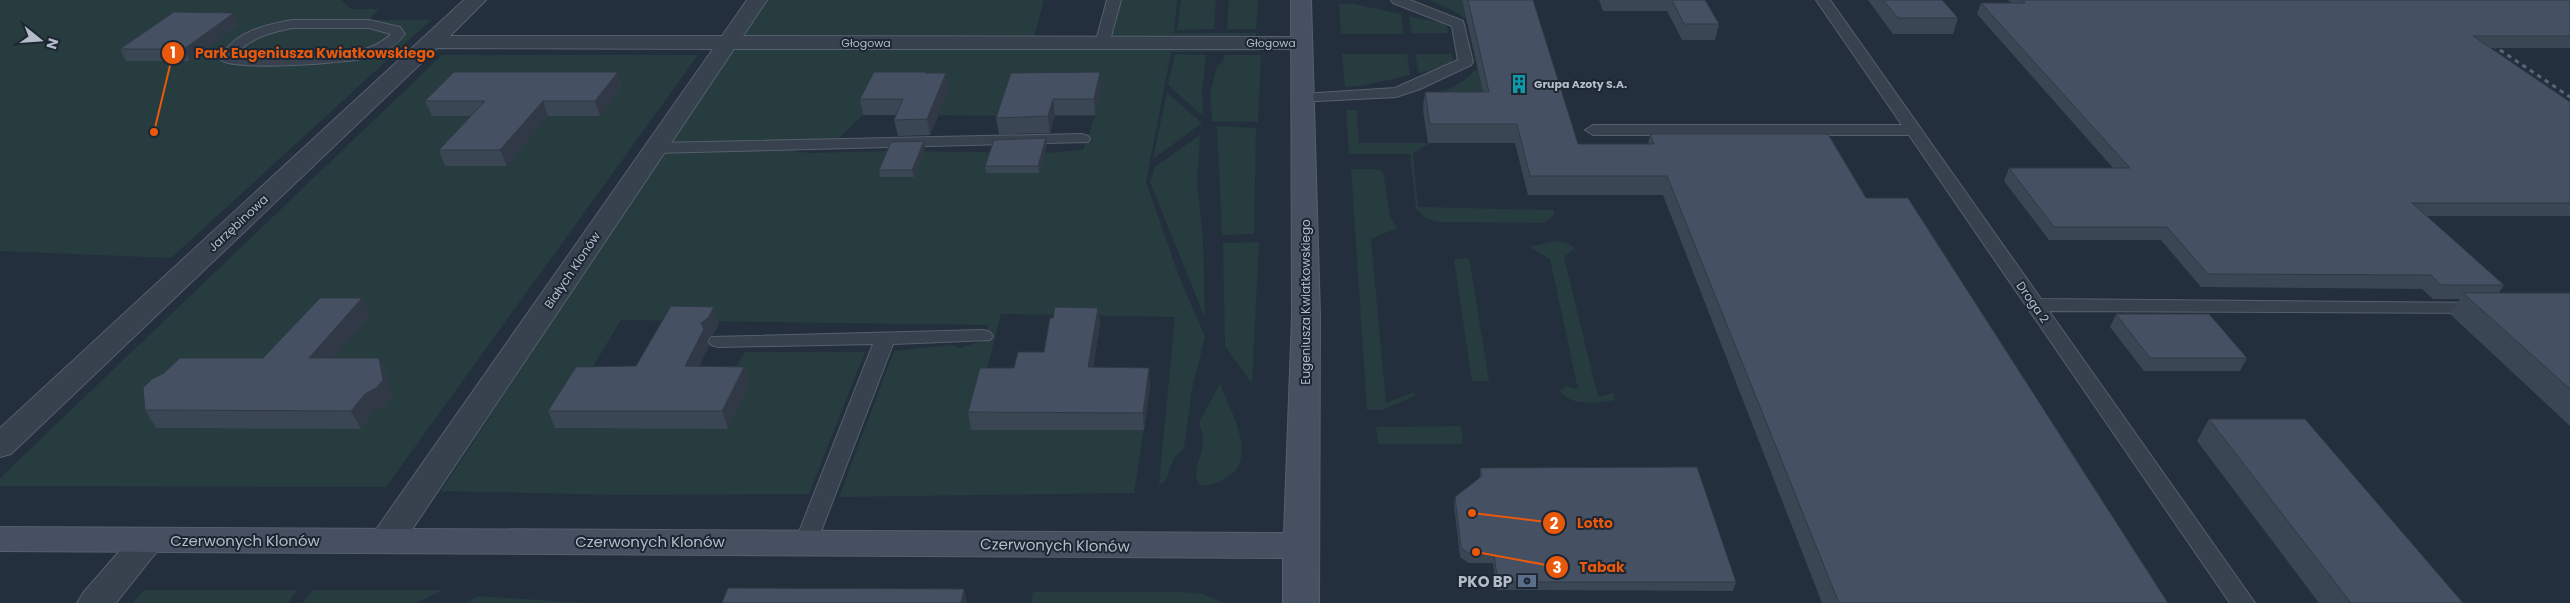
<svg xmlns="http://www.w3.org/2000/svg" width="2570" height="603" font-family="Poppins,sans-serif">
<rect width="100%" height="100%" fill="#242f3e"/>
<!-- green -->
<g fill="#263c3f">
<polygon points="0,0 341,0 351,9 379,9 368,20 431,20 171,258 0,251"/>
<polygon points="766,0 1044,0 1034,37 743,37"/>
<polygon points="1119,0 1177,0 1174,33 1256,33 1256,36 1107,37"/>
<polygon points="1181,0 1216,0 1214,29 1177,30"/>
<polygon points="1229,0 1258,0 1256,29 1227,29"/>
<polygon points="1429,0 1462,0 1466,17 1464,18 1454,11"/>
<polygon points="1339,4 1354,4 1401,14 1404,34 1341,34"/>
<polygon points="1409,16 1442,23 1447,26 1448,33 1412,33"/>
<polygon points="733,48 1261,48 1260,51 1171,52 1146,182 1180,279 1205,337 1192,389 1184,448 1174,458 1165,482 1159,484 1175,317 1001,314 971,430 1144,430 1134,493 839,497 894,351 951,345 960,348 982,341 989,325 621,320 583,383 725,384 745,352 865,352 809,494 620,495 441,491 663,153 771,148 809,153 892,151 1045,153 1083,150 1095,116 863,115 839,138 668,145"/>
<polygon points="1175,54 1206,55 1202,93 1203,116 1168,85"/>
<polygon points="1342,54 1407,54 1410,75 1361,86 1345,87"/>
<polygon points="1415,54 1452,54 1453,60 1450,65 1419,73"/>
<polygon points="442,55 698,55 386,487 0,486 0,478"/>
<polygon points="1224,55 1261,55 1258,122 1212,121 1210,94 1217,66 1223,62"/>
<path d="M1475,70L1478,71L1487,108H1424L1422,100C1440,93 1463,85 1475,70Z"/>
<polygon points="1167,93 1202,123 1153,159"/>
<polygon points="1346,110 1357,110 1359,143 1430,143 1413,153 1418,207 1554,210 1554,215 1544,223 1440,222 1427,219 1416,209 1410,154 1349,154"/>
<polygon points="1217,126 1256,128 1254,234 1222,235"/>
<polygon points="1200,135 1197,183 1203,239 1205,318 1150,182 1155,167"/>
<polygon points="1351,169 1375,169 1383,172 1390,216 1397,228 1371,239 1386,403 1415,392 1415,396 1381,410 1367,410"/>
<path d="M1554,241L1567,243L1575,248L1564,257L1598,397L1613,393L1615,400C1598,403 1571,407 1560,391L1566,386L1578,389L1550,259L1530,247Z"/>
<polygon points="1259,242 1252,384 1225,346 1223,243"/>
<polygon points="1469,258 1489,381 1472,381 1454,259"/>
<path d="M1220,384C1230,410 1260,460 1226,478C1217,483 1210,487 1200,485C1190,472 1203,456 1203,442C1204,436 1200,428 1199,422Z"/>
<polygon points="1461,426 1463,444 1378,444 1376,427"/>
<polygon points="144,590 297,590 288,603 133,603"/>
<polygon points="313,590 442,590 417,603 303,603"/>
<polygon points="1033,592 1184,592 1203,594 1224,603 1031,603"/>
<polygon points="477,596 585,603 467,603"/>
</g>
<g fill="none" stroke-linecap="round" stroke-linejoin="round">
<!-- lane casing -->
<g stroke="#565f6c" stroke-width="2">
<g id="lane">
<polygon points="1107,0 1121,0 1109,44 1102,48 1095,44"/>
<polygon points="1391,0 1410,0 1463,21 1473,62 1471,65 1420,89 1396,97 1298,102 1295,99 1303,94 1395,88 1458,60 1452,26 1393,3"/>
<polygon points="1816,0 1830,0 2041,299 2488,303 2490,307 2488,311 2481,313 2049,311 2255,603 2230,603 1909,135 1593,135 1585,130 1593,125 1902,125"/>
<path d="M292,20H369L400,27L405,34C397,45 387,51 375,56C356,63 229,72 220,59C233,32 265,25 292,20ZM292,28H369L391,34C359,66 279,56 236,55C248,38 273,32 292,28Z"/>
<polygon points="1082,134 1088,136 1090,139 1088,142 655,153 647,148 655,143"/>
<polygon points="983,330 990,332 993,336 990,340 893,344 817,542 814,548 806,550 798,548 795,542 873,344 718,347 711,345 708,341 711,337"/>
</g>
</g>
<!-- street casing -->
<g stroke="#565f6c" stroke-width="2">
<g id="street">
<polygon points="464,0 486,0 450,36 722,36 747,0 767,0 743,36 1302,37 1309,39 1312,43 1309,47 1302,49 734,49 399,549 387,552 375,549 370,540 375,531 713,49 437,48 11,454 0,457 0,428"/>
<polygon points="149,528 161,531 166,540 116,603 77,603 83,593 137,531"/>
</g>
</g>
<!-- secondary casing -->
<g stroke="#565f6c" stroke-width="2">
<polygon id="secondary" points="1291,0 1311,0 1320,316 1319,603 1283,603 1283,558 0,551 0,527 1284,533 1292,316"/>
</g>
<!-- lane -->
<use href="#lane" fill="#38414e" fill-rule="evenodd"/>
<!-- street -->
<use href="#street" fill="#38414e" fill-rule="evenodd"/>
<!-- secondary -->
<use href="#secondary" fill="#465061" fill-rule="evenodd"/>
<!-- rail -->
<polyline stroke="#5a6575" stroke-width="3" stroke-dasharray="4.5 4.5" stroke-linecap="butt" points="2485,40 2570,97"/>
</g>
<!-- wall -->
<g fill="#3b4654">
<polygon points="1462,0 1533,0 1578,144 1648,144 1650,134 1866,198 2168,603 1822,603 1663,195 1528,195 1515,143 1428,143 1423,110 1425,92 1483,92"/>
<polygon points="1599,0 1705,0 1719,24 1715,40 1682,40 1667,11 1603,11"/>
<polygon points="1868,0 1942,0 1958,18 1953,34 1893,34"/>
<polygon points="2008,0 2570,0 2570,48 2490,48 2570,102 2570,216 2427,216 2504,285 2499,293 2570,293 2570,426 2450,314 2460,299 2433,299 2422,289 2201,287 2161,240 2049,240 2004,181 2009,168 2113,168 1977,14 1981,3 2011,3"/>
<polygon points="239,24 190,61 126,61 120,49"/>
<polygon points="618,72 622,87 600,116 548,116 507,166 445,166 439,150 471,116 432,116 425,101"/>
<polygon points="927,73 949,89 930,135 898,136 894,120 896,115 863,115 860,99"/>
<polygon points="1011,73 1102,88 1095,115 1055,115 1050,133 999,134 996,118"/>
<polygon points="924,141 925,148 914,177 880,177 879,170"/>
<polygon points="1047,145 1039,173 986,173 985,166"/>
<polygon points="362,298 370,315 333,358 379,358 387,376 392,397 385,406 374,412 361,429 156,428 145,410 164,373 263,358"/>
<polygon points="714,307 719,323 713,335 707,339 709,346 699,366 744,367 749,384 728,429 555,428 548,411 636,366"/>
<polygon points="1098,308 1100,324 1093,367 1150,385 1144,430 971,430 968,412 1014,368 1044,352 1053,318"/>
<polygon points="2116,314 2247,358 2240,371 2144,371 2110,327"/>
<polygon points="2209,419 2463,603 2319,603 2197,441"/>
<polygon points="1480,468 1736,582 1733,591 1497,590 1493,563 1469,563 1460,557 1454,505 1455,497 1480,478"/>
</g>
<!-- shaded-wall -->
<g fill="#303945">
<polygon points="234,13 239,24 190,61 184,49"/>
<polygon points="618,72 622,87 600,116 595,101"/>
<polygon points="1100,72 1102,88 1095,115 1094,99"/>
<polygon points="946,73 949,89 930,135 927,119"/>
<polygon points="1053,99 1055,115 1050,133 1048,116"/>
<polygon points="543,101 548,116 507,166 500,150"/>
<polygon points="1046,138 1047,145 1039,173 1038,166"/>
<polygon points="924,141 925,148 914,177 912,170"/>
<polygon points="362,298 370,315 318,376 309,358"/>
<polygon points="714,307 719,323 713,335 707,339 709,346 691,383 685,366 701,323"/>
<polygon points="1098,308 1100,324 1090,384 1088,367"/>
<polygon points="379,358 387,376 392,397 385,406 374,412 361,429 351,411 365,394"/>
<polygon points="744,367 749,384 728,429 722,411"/>
<polygon points="1149,368 1150,385 1144,430 1143,413"/>
<polygon points="964,589 967,603 961,603"/>
</g>
<!-- building -->
<g fill="#455162" stroke="#303945">
<polygon points="1468,0 1533,0 1578,144 1654,144 1650,134 1828,134 1866,198 1908,198 2168,603 1839,603 1667,176 1530,176 1517,124 1430,124 1425,92 1489,92"/>
<polygon points="1672,0 1705,0 1719,24 1684,24"/>
<polygon points="1883,0 1942,0 1958,18 1898,18"/>
<polygon points="2023,0 2570,0 2570,36 2473,36 2570,102 2570,203 2412,203 2504,285 2441,285 2431,275 2208,274 2167,227 2054,227 2009,168 2130,168 1981,3 2025,3"/>
<polygon points="174,12 234,13 184,49 120,49"/>
<polygon points="454,72 618,72 595,101 543,101 500,150 439,150 485,101 425,101"/>
<polygon points="874,72 926,72 925,73 946,73 927,119 894,120 903,99 860,99"/>
<polygon points="1100,72 1094,99 1053,99 1048,116 996,118 1011,73"/>
<polygon points="1046,138 1038,166 985,166 994,140"/>
<polygon points="924,141 912,170 879,170 891,142"/>
<polygon points="2463,293 2570,293 2570,389"/>
<polygon points="320,298 362,298 309,358 379,358 383,380 376,388 365,394 351,411 145,410 143,388 152,379 164,373 180,358 263,358"/>
<polygon points="671,306 714,307 708,318 701,323 704,329 685,366 744,367 722,411 548,411 576,367 636,366"/>
<polygon points="1055,307 1098,308 1088,367 1149,368 1143,413 968,412 980,368 1014,368 1018,352 1044,352 1050,318 1053,318"/>
<polygon points="2116,314 2209,314 2247,358 2150,358"/>
<polygon points="2209,419 2305,419 2463,603 2351,603"/>
<polygon points="1697,467 1736,582 1498,582 1494,555 1470,554 1461,548 1455,497 1482,476 1480,468"/>
<polygon points="728,588 964,589 961,603 722,603"/>
</g>
<!-- icons -->
<defs>
<g id="building-bare" transform="scale(1.5)"><path d="M-4-6H4V6H1V3H-1V6H-4ZM-2.5-4.3h1.7v1.8h-1.7ZM.8-4.3h1.7v1.8H.8ZM-2.5-1h1.7V.8h-1.7ZM.8-1h1.7V.8H.8Z" fill="#0f9aa8" stroke="#1d2633" stroke-width="2.5" paint-order="stroke"/></g>
<g id="bank-bare" transform="scale(1.5)"><path d="M-6-4H6V4H-6ZM0-2.3a2.3 2.3 0 1 0 0 4.6a2.3 2.3 0 1 0 0-4.6Z" fill="#5c6f8a" stroke="#1d2633" stroke-width="2.5" paint-order="stroke"/></g>
</defs>
<g fill-rule="evenodd">
<use href="#building-bare" x="1519" y="84"/>
<use href="#bank-bare" x="1527" y="581"/>
</g>
<g text-anchor="middle" dominant-baseline="central" stroke-width="4" stroke-linejoin="round" paint-order="stroke">
<!-- far-street labels -->
<g font-size="11" fill="#b4bcc9" stroke="#1d2633">
<text x="866" y="43">Głogowa</text>
<text x="1271" y="43">Głogowa</text>
</g>
<!-- far-poi labels -->
<g font-size="11" font-weight="bold" fill="#b4bcc9" stroke="#1d2633" text-anchor="start">
<text x="1534" y="84">Grupa Azoty S.A.</text>
</g>
<!-- street labels -->
<g font-size="12" fill="#b4bcc9" stroke="#1d2633">
<text transform="translate(238 223) rotate(-43)">Jarzębinowa</text>
<text transform="translate(572 270) rotate(-56)">Białych Klonów</text>
<text transform="translate(1305 302) rotate(-90)">Eugeniusza Kwiatkowskiego</text>
<text transform="translate(2033 302) rotate(55)">Droga 2</text>
</g>
<!-- near-street labels -->
<g font-size="15" fill="#b4bcc9" stroke="#1d2633">
<text x="245" y="540">Czerwonych Klonów</text>
<text x="650" y="541">Czerwonych Klonów</text>
<text transform="translate(1055 545) rotate(1)">Czerwonych Klonów</text>
</g>
<!-- near-poi labels -->
<g font-size="15" font-weight="bold" fill="#b4bcc9" stroke="#1d2633" text-anchor="end">
<text x="1512" y="581">PKO BP</text>
</g>
</g>
<!-- callouts -->
<path fill="none" stroke="#e8590c" stroke-width="2" d="M154 132L173 53M1472 513L1554 523M1476 552L1557 567"/>
<g fill="#e8590c" stroke="#1d2633" stroke-width="2">
<circle cx="154" cy="132" r="5"/>
<circle cx="1472" cy="513" r="5"/>
<circle cx="1476" cy="552" r="5"/>
<circle cx="173" cy="53" r="12"/>
<circle cx="1554" cy="523" r="12"/>
<circle cx="1557" cy="567" r="12"/>
</g>
<g font-size="15" text-anchor="middle" font-weight="bold" fill="#fff">
<text x="173" y="58">1</text>
<text x="1554" y="529">2</text>
<text x="1557" y="573">3</text>
</g>
<g font-size="14" text-anchor="middle" font-weight="bold" fill="#e8590c" stroke="#1d2633" stroke-width="4" stroke-linejoin="round" paint-order="stroke">
<text x="315" y="58">Park Eugeniusza Kwiatkowskiego</text>
<text x="1595" y="528">Lotto</text>
<text x="1602" y="572">Tabak</text>
</g>
<!-- north arrow -->
<g transform="translate(40 40) rotate(107)" stroke="#1d2633" stroke-width="4" paint-order="stroke">
<path d="M0-4L9 19L0 12L-9 19Z" fill="#b4bcc9"/>
<text y="-8" font-size="14" font-weight="bold" text-anchor="middle" fill="#b4bcc9">N</text>
</g>
</svg>
